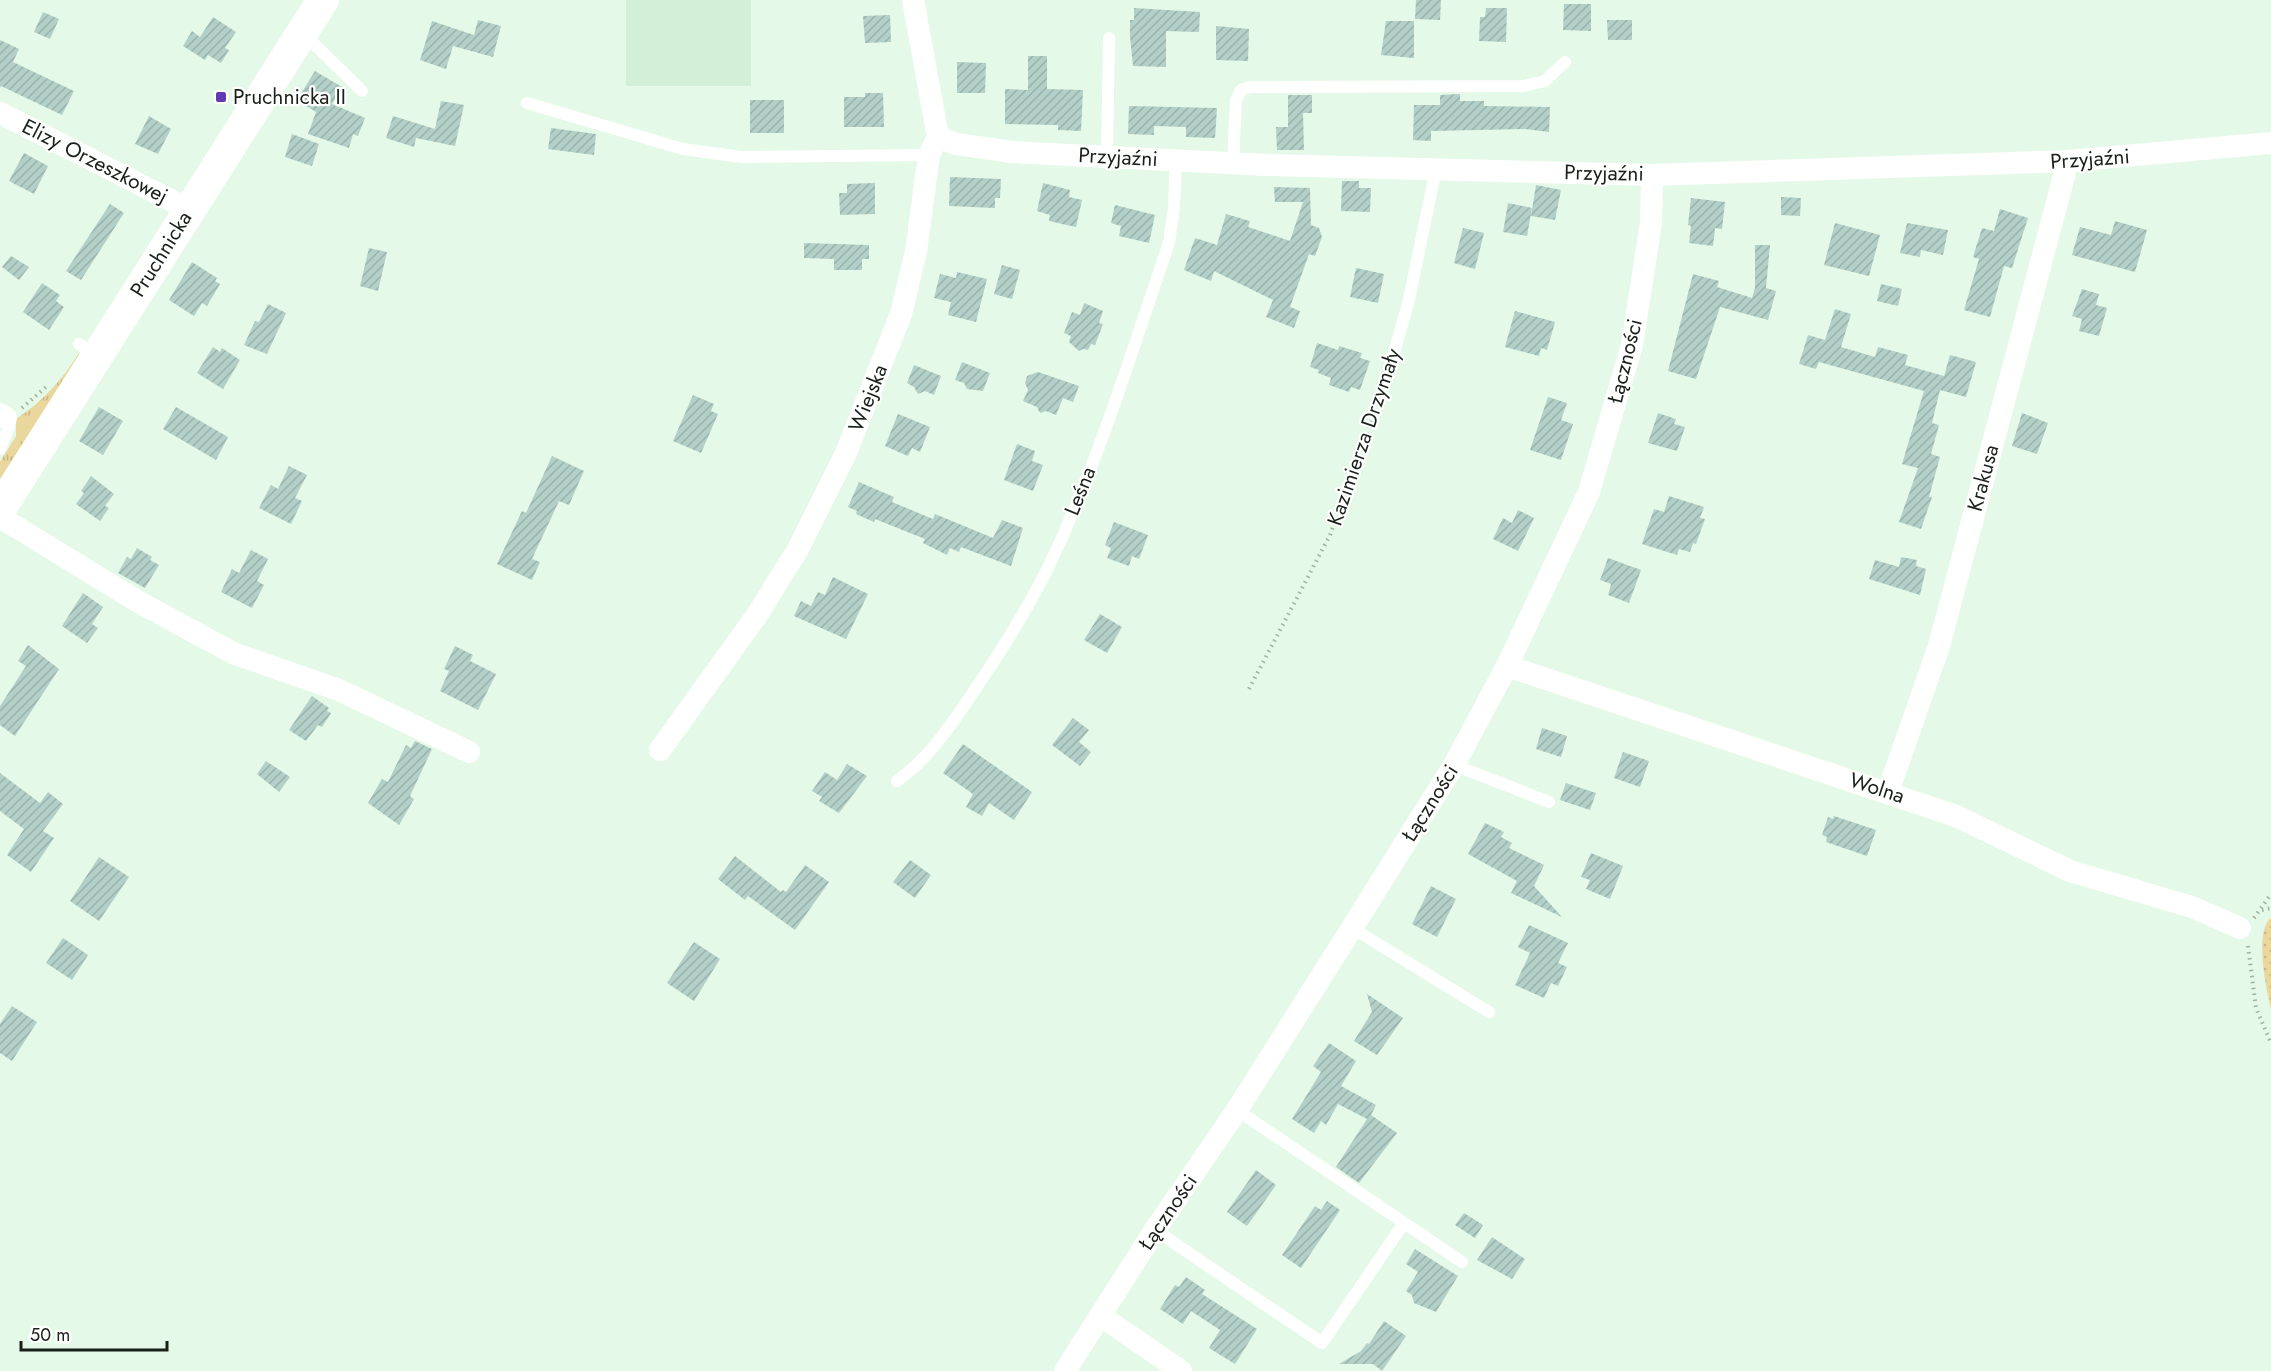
<svg xmlns="http://www.w3.org/2000/svg" width="2271" height="1371" font-family="Jost,sans-serif">
<defs>
<pattern id="grass-tufts" width="24" height="20" patternUnits="userSpaceOnUse" patternTransform="scale(1.5)"><rect width="24" height="20" fill="#ead79d"/><path d="M3 7l-1-3M5 7V3M7 7l1-3M15 17l-1-3M17 17v-4M19 17l1-3" fill="none" stroke="#c8b887"/></pattern>
<pattern id="garden-dots" width="8" height="8" patternUnits="userSpaceOnUse" patternTransform="scale(1.5)"><rect width="8" height="8" fill="#ead79d"/><path d="M2 2h.1M6 6h.1" fill="none" stroke="#c8b887" stroke-width="1.8" stroke-linecap="round"/></pattern>
<pattern id="building-hatch" width="6" height="6" patternUnits="userSpaceOnUse" patternTransform="scale(1.5)"><rect width="6" height="6" fill="#b3d0c8"/><path d="M-1 1l2-2M0 6l6-6M5 7l2-2" fill="none" stroke="#99b2ab"/></pattern>
</defs>
<rect width="100%" height="100%" fill="#e4f9e7"/>
<!-- built -->
<rect fill="#d4efd8" x="626" y="0" width="125" height="86"/>
<!-- grass -->
<path fill="url(#grass-tufts)" d="M79,353L82,358L0,487V462L16,436V419C42,402 63,379 79,353Z"/>
<!-- garden -->
<path fill="url(#garden-dots)" d="M2271,918V1009C2266,989 2254,931 2271,918Z"/>
<!-- building -->
<g fill="url(#building-hatch)">
<polygon points="1416,0 1441,0 1440,20 1415,19"/>
<polygon points="1564,4 1591,4 1591,31 1563,30"/>
<polygon points="1134,8 1200,12 1199,32 1166,31 1166,67 1133,66 1130,37 1130,20 1134,20"/>
<polygon points="1486,8 1507,8 1506,42 1479,41 1480,17 1485,17"/>
<polygon points="43,12 59,19 50,39 34,32"/>
<polygon points="890,15 891,42 865,43 863,16"/>
<polygon points="213,17 236,32 225,48 229,50 221,63 208,55 205,60 183,46 192,31 200,37"/>
<polygon points="478,20 501,26 493,57 453,46 446,69 420,60 432,21 474,35"/>
<polygon points="1607,20 1632,20 1632,40 1608,40"/>
<polygon points="1386,21 1414,21 1414,58 1381,55"/>
<polygon points="1216,26 1249,29 1248,61 1216,60"/>
<polygon points="0,40 19,49 13,62 74,91 62,115 1,86 0,88"/>
<polygon points="1028,56 1047,56 1047,89 1083,90 1081,131 1058,130 1058,125 1005,124 1005,89 1028,90"/>
<polygon points="957,62 986,63 985,93 957,93"/>
<polygon points="315,71 342,87 332,104 365,118 358,136 353,134 349,148 308,134 316,112 297,100"/>
<polygon points="865,93 883,93 884,127 844,127 844,97 865,97"/>
<polygon points="1460,94 1460,101 1484,101 1484,106 1550,107 1549,132 1525,129 1431,131 1431,141 1413,140 1414,105 1440,105 1440,95"/>
<polygon points="1312,95 1312,113 1303,113 1304,150 1277,150 1276,127 1288,127 1288,95"/>
<rect x="750" y="100" width="34" height="33"/>
<polygon points="441,101 464,105 455,146 416,138 414,147 386,138 393,116 435,129"/>
<polygon points="1129,106 1217,108 1215,138 1186,137 1186,127 1154,126 1154,135 1128,134"/>
<polygon points="149,116 171,129 158,154 135,144"/>
<polygon points="551,128 596,134 594,155 548,149"/>
<polygon points="292,134 319,144 312,166 285,157"/>
<polygon points="24,153 48,166 34,194 9,181"/>
<polygon points="950,177 1001,179 1000,198 995,198 995,208 949,206"/>
<polygon points="1342,181 1359,181 1359,188 1371,188 1370,212 1341,211"/>
<polygon points="875,183 875,214 840,215 839,193 847,193 847,184"/>
<polygon points="1043,183 1070,190 1069,197 1082,200 1076,227 1049,221 1050,215 1037,211"/>
<polygon points="1536,185 1561,190 1555,220 1531,216"/>
<polygon points="1274,187 1310,188 1311,225 1319,228 1322,237 1315,256 1309,254 1290,307 1300,311 1294,328 1266,317 1273,300 1214,271 1211,281 1184,270 1195,238 1217,245 1226,214 1250,221 1248,227 1290,241 1303,202 1275,202"/>
<polygon points="1781,197 1801,198 1800,216 1781,215"/>
<polygon points="1691,198 1725,202 1722,229 1715,228 1713,246 1689,243 1691,226 1688,225"/>
<polygon points="1508,203 1532,208 1527,236 1503,232"/>
<polygon points="110,204 124,213 81,280 66,271"/>
<polygon points="1115,205 1155,215 1149,243 1119,236 1121,226 1111,223"/>
<polygon points="2000,209 2028,218 2012,268 2004,266 1990,317 1964,310 1979,259 1973,257 1982,228 1994,231"/>
<polygon points="2115,221 2147,230 2135,272 2072,255 2080,227 2111,235"/>
<polygon points="1835,223 1880,235 1869,276 1824,265"/>
<polygon points="1907,223 1948,230 1943,255 1921,250 1920,257 1900,253"/>
<polygon points="1463,228 1484,233 1475,269 1454,263"/>
<polygon points="804,243 869,245 869,259 862,259 862,270 834,270 834,259 804,258"/>
<polygon points="1755,245 1770,245 1766,288 1776,291 1768,320 1720,307 1696,379 1668,371 1693,274 1719,281 1717,287 1752,298 1755,288"/>
<polygon points="369,248 387,252 378,291 360,286"/>
<polygon points="11,256 29,267 19,280 2,267"/>
<polygon points="192,262 217,278 215,281 220,284 207,306 202,303 194,316 169,300"/>
<polygon points="1002,265 1020,270 1012,299 994,294"/>
<polygon points="1356,268 1384,274 1378,303 1350,297"/>
<polygon points="957,272 987,279 976,322 948,315 951,302 934,298 940,274 956,278"/>
<polygon points="42,283 60,295 56,301 64,307 49,330 23,312"/>
<polygon points="1881,284 1902,289 1898,306 1877,301"/>
<polygon points="2082,289 2099,294 2096,305 2107,308 2099,336 2079,331 2082,319 2072,316"/>
<polygon points="1084,303 1103,311 1099,323 1103,324 1095,345 1091,344 1088,350 1083,349 1079,351 1069,342 1071,336 1064,333 1072,312 1080,315"/>
<polygon points="268,304 286,313 267,354 244,345 255,321 259,322"/>
<polygon points="1835,309 1851,314 1841,347 1875,357 1878,347 1908,355 1905,365 1944,376 1941,387 1950,355 1976,362 1966,397 1940,390 1932,423 1939,425 1931,454 1940,457 1929,497 1932,497 1921,529 1899,522 1918,468 1902,464 1924,391 1819,362 1816,369 1799,364 1808,335 1825,340"/>
<polygon points="1515,311 1555,322 1547,350 1541,348 1539,356 1505,347"/>
<polygon points="1317,343 1338,350 1339,346 1362,353 1360,358 1370,361 1360,390 1351,387 1349,392 1329,385 1331,378 1318,373 1319,370 1310,367"/>
<polygon points="213,347 220,352 222,348 240,360 223,389 197,373"/>
<polygon points="962,362 990,373 983,391 967,389 964,383 955,380"/>
<polygon points="914,365 941,376 934,395 925,391 918,394 914,387 907,383"/>
<polygon points="1038,372 1079,386 1073,402 1063,398 1056,415 1046,411 1040,413 1037,407 1023,401 1028,390 1025,383 1027,376"/>
<polygon points="693,395 714,404 711,411 718,414 701,453 673,441"/>
<polygon points="1548,397 1567,403 1561,420 1573,424 1561,460 1530,450"/>
<polygon points="99,407 123,421 103,455 79,441"/>
<polygon points="176,407 228,437 216,460 163,429"/>
<polygon points="1658,413 1676,419 1674,424 1685,427 1677,451 1648,443"/>
<polygon points="2022,413 2048,423 2037,454 2012,446"/>
<polygon points="898,414 930,427 920,452 912,448 908,456 885,446"/>
<polygon points="1017,444 1035,451 1032,461 1043,465 1033,491 1004,480"/>
<polygon points="552,456 584,471 569,505 559,501 532,559 540,562 532,580 497,564 522,511 526,513"/>
<polygon points="289,466 307,475 295,498 302,501 291,524 259,508 271,485 278,489"/>
<polygon points="91,476 114,494 105,506 109,508 100,521 76,504 84,493 81,491"/>
<polygon points="859,482 894,497 892,502 933,519 935,514 993,538 1002,520 1023,528 1011,566 961,547 959,552 950,548 947,555 923,543 925,539 875,519 874,522 856,514 857,511 848,507"/>
<polygon points="1669,496 1704,507 1700,518 1705,519 1696,544 1693,543 1690,552 1679,549 1677,555 1642,544 1654,509 1664,512"/>
<polygon points="1518,510 1534,518 1518,551 1493,539 1503,518 1512,523"/>
<polygon points="1114,522 1148,535 1139,559 1132,556 1129,566 1107,558 1111,548 1105,545"/>
<polygon points="137,548 152,557 150,560 159,565 145,588 118,573 127,557 131,559"/>
<polygon points="251,550 268,559 257,581 264,585 252,608 221,592 232,569 239,573"/>
<polygon points="1901,557 1917,560 1916,566 1926,569 1920,595 1869,579 1875,560 1899,567"/>
<polygon points="1608,558 1641,570 1629,603 1608,595 1611,584 1600,580"/>
<polygon points="833,577 868,594 846,639 794,616 801,601 811,606 818,592 825,595"/>
<polygon points="83,593 103,607 92,624 98,628 87,643 62,626"/>
<polygon points="1100,614 1122,627 1107,653 1084,640"/>
<polygon points="28,645 59,669 15,736 0,725 0,706 26,666 18,661"/>
<polygon points="455,646 473,655 470,661 496,674 478,710 440,691 449,671 444,669"/>
<polygon points="312,696 329,708 327,711 331,713 322,727 318,725 306,741 289,730"/>
<polygon points="1073,718 1089,730 1079,742 1091,752 1080,766 1052,745"/>
<polygon points="1542,728 1567,736 1561,757 1536,749"/>
<polygon points="415,741 432,749 410,796 414,799 399,825 368,803 382,779 388,782 406,745 411,748"/>
<polygon points="963,744 1032,792 1014,820 989,803 982,816 966,807 973,794 943,773"/>
<polygon points="1623,752 1649,761 1640,787 1614,778"/>
<polygon points="266,761 290,777 279,792 257,774"/>
<polygon points="847,764 867,776 839,813 819,801 822,797 812,791 825,772 837,780"/>
<polygon points="0,773 40,803 48,792 63,804 43,831 54,838 31,872 7,855 24,829 0,811"/>
<polygon points="1566,783 1596,793 1590,810 1560,800"/>
<polygon points="1834,816 1876,830 1867,856 1826,842 1827,837 1822,835 1828,817 1833,819"/>
<polygon points="1485,823 1504,832 1501,837 1512,843 1509,848 1544,865 1534,886 1562,917 1511,893 1517,881 1468,854"/>
<polygon points="1591,853 1623,866 1610,899 1586,889 1590,880 1581,877"/>
<polygon points="735,856 781,892 783,890 786,892 805,865 829,882 795,930 748,896 745,900 718,879"/>
<polygon points="99,857 129,877 99,921 70,901"/>
<polygon points="910,860 931,875 915,898 893,882"/>
<polygon points="1431,886 1456,899 1437,937 1412,924"/>
<polygon points="1529,925 1568,943 1558,963 1567,967 1558,986 1551,983 1544,998 1515,985 1530,953 1518,947"/>
<polygon points="63,938 88,955 72,980 46,963"/>
<polygon points="694,942 720,959 694,1001 667,983"/>
<polygon points="1367,994 1403,1018 1377,1055 1354,1041 1372,1012"/>
<polygon points="12,1006 37,1022 12,1061 0,1053 0,1024"/>
<polygon points="1329,1043 1356,1061 1341,1086 1376,1105 1371,1115 1397,1133 1359,1183 1336,1167 1367,1119 1338,1104 1326,1125 1321,1121 1314,1133 1292,1119 1321,1072 1313,1066"/>
<polygon points="1256,1170 1276,1185 1247,1226 1227,1212"/>
<polygon points="1327,1201 1340,1210 1301,1268 1282,1255 1315,1206 1321,1210"/>
<polygon points="1464,1213 1483,1225 1475,1238 1455,1225"/>
<polygon points="1492,1237 1525,1259 1512,1279 1477,1260"/>
<polygon points="1415,1249 1458,1276 1436,1312 1414,1303 1412,1295 1406,1291 1418,1272 1406,1264"/>
<polygon points="1186,1277 1205,1290 1202,1294 1257,1329 1235,1364 1209,1348 1220,1330 1191,1311 1183,1324 1160,1309 1175,1285 1179,1287"/>
<polygon points="1384,1321 1406,1336 1382,1371 1373,1364 1339,1364 1361,1351 1367,1343 1369,1344"/>
</g>
<g fill="none" stroke-linecap="round" stroke-linejoin="round">
<!-- path -->
<g stroke="#a2b2a4" stroke-width="4" stroke-dasharray="1.5 4.5" stroke-linecap="butt">
<polyline points="22,408 46,387"/>
<polyline points="1249,689 1330,535 1363,448 1389,368"/>
<polyline points="2262,910 2271,908"/>
<polyline points="2254,918 2271,894"/>
<polyline points="2248,946 2256,1008 2271,1043"/>
</g>
<!-- lane -->
<g stroke="#fff" stroke-width="12">
<polyline points="303,33 362,91"/>
<polyline points="527,103 683,149 741,157 929,155"/>
<polyline points="1107,156 1109,38"/>
<polyline points="1233,163 1236,100 1241,90 1250,87 1524,86 1545,81 1565,62"/>
<polyline points="79,344 96,356"/>
<polyline points="1393,356 1408,304 1436,169"/>
<polyline points="0,449 9,427 6,418"/>
<polyline points="1454,765 1549,802"/>
<path d="M897,781C931,757 953,722 976,688C1004,646 1033,601 1054,555C1101,455 1133,347 1169,243L1174,207L1176,160"/>
<polyline points="1352,928 1489,1012"/>
<polyline points="1237,1110 1462,1262"/>
<polyline points="1155,1230 1322,1343 1404,1223"/>
</g>
<!-- street -->
<g stroke="#fff" stroke-width="22">
<polyline points="0,113 190,210"/>
<polyline points="938,137 956,144 1013,152 1267,165 1652,175 2068,161 2271,143"/>
<polyline points="0,414 6,418"/>
<polyline points="0,517 137,601 233,653 339,690 469,752"/>
<polyline points="1507,666 1956,816 2070,871 2192,907 2240,928"/>
<polyline points="660,750 757,615 798,549 846,453 901,314 916,251 929,155 938,137 913,0"/>
<polyline points="1888,792 1939,646 2068,161"/>
<polyline points="1101,1316 1181,1371"/>
<polyline points="1065,1371 1155,1230 1237,1110 1352,928 1454,765 1507,666 1589,492 1632,345 1651,223 1652,175"/>
</g>
<!-- secondary -->
<polyline stroke="#fff" stroke-width="32" points="0,509 323,0"/>
</g>
<!-- markers -->
<rect fill="#603bb3" stroke="#fff" stroke-width="2" x="215" y="91" width="12" height="12" rx="3"/>
<g text-anchor="middle" dominant-baseline="central" stroke-width="4.5" stroke-linejoin="round" paint-order="stroke">
<!-- poi labels -->
<g font-size="21" fill="#19201a" stroke="#fff" text-anchor="start">
<text x="233" y="97">Pruchnicka II</text>
</g>
<!-- street labels -->
<g font-size="21" fill="#19201a" stroke="#fff">
<text transform="translate(1118 157) rotate(3)">Przyjaźni</text>
<text transform="translate(2090 159) rotate(-4)">Przyjaźni</text>
<text transform="translate(95 161) rotate(27)">Elizy Orzeszkowej</text>
<text transform="translate(1604 173) rotate(1)">Przyjaźni</text>
<text transform="translate(161 254) rotate(-58)">Pruchnicka</text>
<text transform="translate(1625 361) rotate(-76)">Łączności</text>
<text transform="translate(868 398) rotate(-68)">Wiejska</text>
<text transform="translate(1364 437) rotate(-71)">Kazimierza Drzymały</text>
<text transform="translate(1983 478) rotate(-75)">Krakusa</text>
<text transform="translate(1080 491) rotate(-68)">Leśna</text>
<text transform="translate(1877 788) rotate(18)">Wolna</text>
<text transform="translate(1430 803) rotate(-58)">Łączności</text>
<text transform="translate(1168 1212) rotate(-56)">Łączności</text>
</g>
</g>
<!-- scale -->
<path d="M21 1341v9h146v-9" fill="none" stroke="#19201a" stroke-width="3"/>
<text x="30" y="1341" font-size="18" fill="#19201a" stroke="#ffffff" stroke-width="4.5" paint-order="stroke">50 m</text>
</svg>
